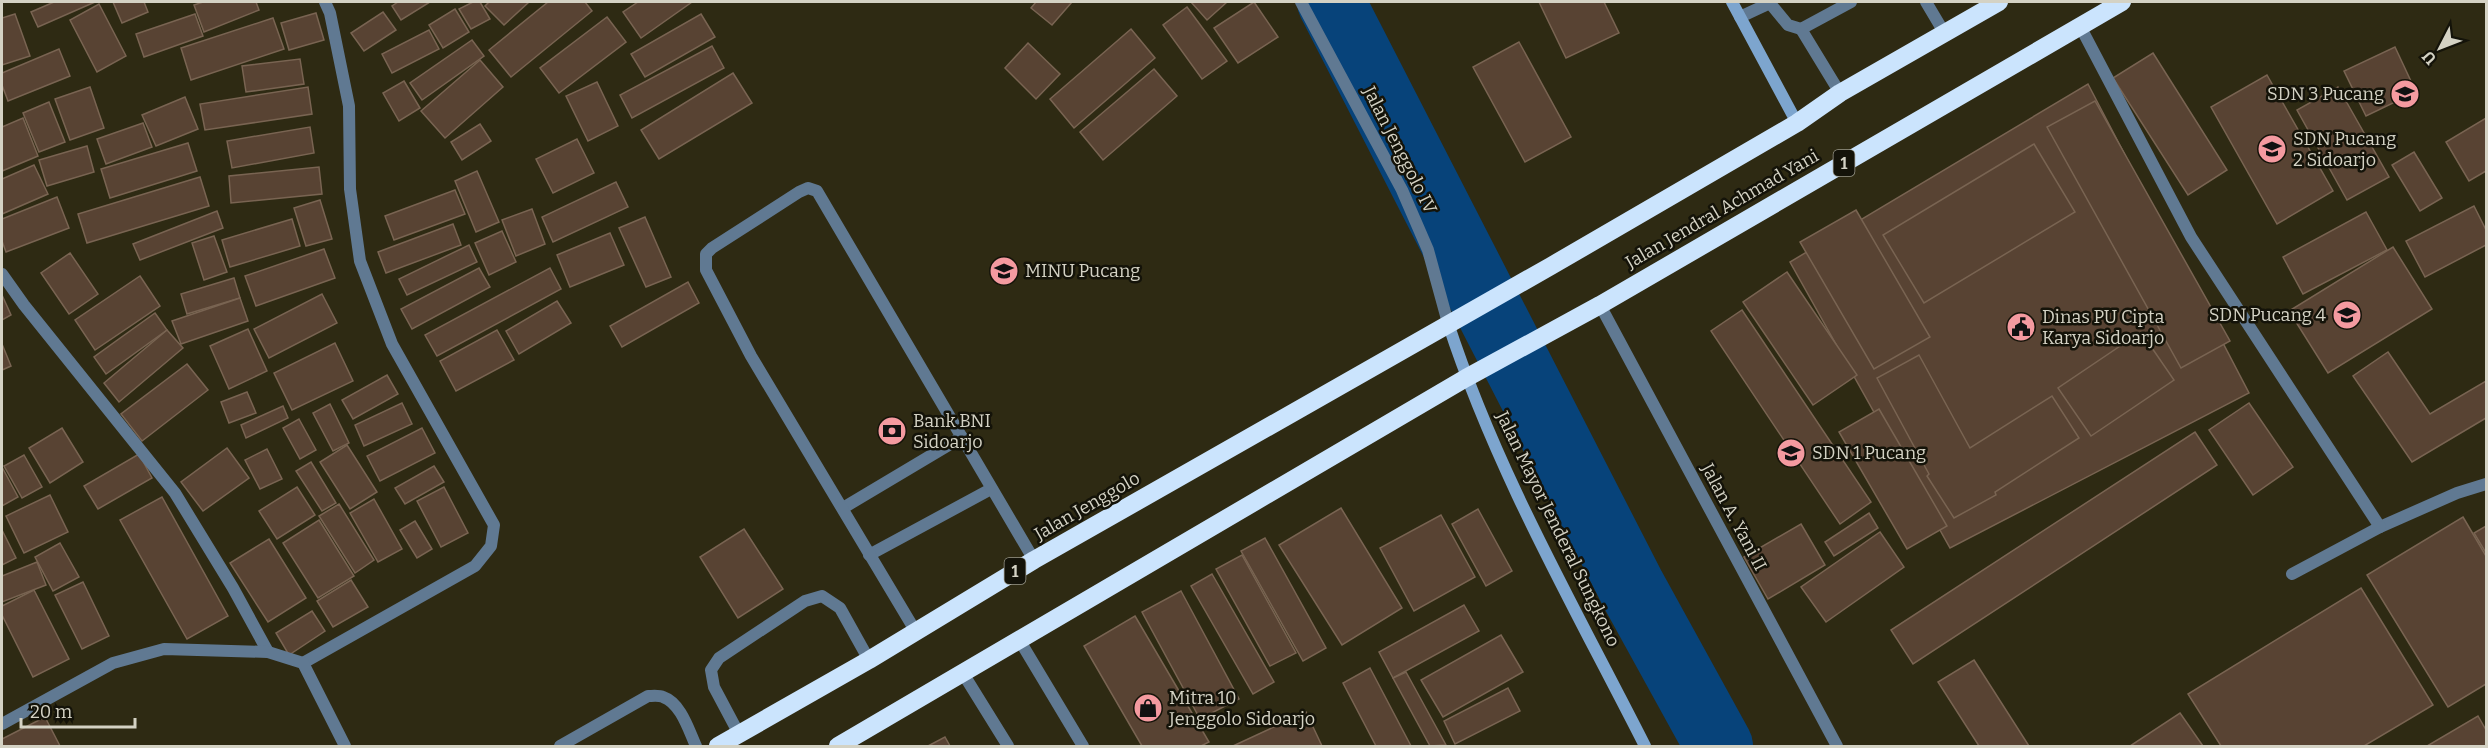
<svg xmlns="http://www.w3.org/2000/svg" width="2488" height="748" font-family="Bitter,serif">
<rect width="100%" height="100%" fill="#2e2a13"/>
<g fill="none" stroke-linecap="round" stroke-linejoin="round">
<!-- river -->
<polyline stroke="#07437a" stroke-width="68" points="1331,2 1632,588 1719,746"/>
</g>
<!-- building -->
<g fill="#584333" stroke="#796452" stroke-width="1.5">
<polygon points="54,2 95,2 38,27 31,12"/>
<polygon points="113,2 144,2 148,12 122,23"/>
<polygon points="203,2 256,2 259,10 204,32 194,5"/>
<polygon points="398,2 430,2 401,20 392,6"/>
<polygon points="473,2 480,2 490,19 471,29 459,9"/>
<polygon points="489,2 529,2 504,25 485,6"/>
<polygon points="548,2 585,2 592,11 511,77 489,50"/>
<polygon points="638,2 692,2 641,38 623,12"/>
<polygon points="1036,2 1072,2 1052,25 1031,8"/>
<polygon points="1191,2 1227,2 1207,20"/>
<polygon points="1254,2 1278,37 1238,63 1214,28"/>
<polygon points="1539,2 1604,2 1619,33 1566,58"/>
<polygon points="99,4 126,56 97,72 70,20"/>
<polygon points="1187,7 1227,61 1202,79 1163,25"/>
<polygon points="455,9 469,32 443,48 429,25"/>
<polygon points="383,12 396,30 364,51 351,33"/>
<polygon points="316,13 324,40 289,50 281,23"/>
<polygon points="15,14 30,56 2,65 2,18"/>
<polygon points="195,14 203,36 144,57 136,34"/>
<polygon points="701,14 715,37 645,77 631,54"/>
<polygon points="607,17 626,42 559,93 540,68"/>
<polygon points="273,18 284,49 191,80 181,48"/>
<polygon points="1131,29 1155,58 1074,128 1050,99"/>
<polygon points="429,30 439,49 392,73 382,54"/>
<polygon points="472,40 484,56 422,100 410,83"/>
<polygon points="1519,42 1571,137 1525,162 1473,67"/>
<polygon points="1028,43 1060,74 1036,99 1005,68"/>
<polygon points="712,46 724,68 632,118 620,95"/>
<polygon points="2395,47 2416,92 2366,116 2344,71"/>
<polygon points="59,49 70,76 8,101 2,85 2,73"/>
<polygon points="2153,53 2227,170 2188,195 2113,78"/>
<polygon points="300,59 304,84 246,92 242,66"/>
<polygon points="480,60 503,87 445,138 421,111"/>
<polygon points="1154,69 1177,96 1103,160 1080,132"/>
<polygon points="733,73 752,103 659,159 641,130"/>
<polygon points="2267,75 2333,191 2277,224 2211,107"/>
<polygon points="404,81 420,108 399,121 383,93"/>
<polygon points="597,82 618,126 588,141 566,96"/>
<polygon points="2088,84 2249,393 1950,548 1790,262"/>
<polygon points="90,87 104,128 70,140 55,99"/>
<polygon points="308,87 312,114 205,130 200,104"/>
<polygon points="2338,87 2389,177 2347,200 2297,110"/>
<polygon points="185,97 198,129 156,146 142,115"/>
<polygon points="2095,101 2230,341 2181,368 2047,127"/>
<polygon points="49,102 65,142 39,152 23,113"/>
<polygon points="23,118 38,156 2,171 2,127"/>
<polygon points="2486,118 2486,171 2469,181 2446,142"/>
<polygon points="143,123 152,147 106,164 97,139"/>
<polygon points="480,124 491,141 462,160 451,142"/>
<polygon points="310,127 314,153 232,168 227,141"/>
<polygon points="577,139 594,173 553,193 536,159"/>
<polygon points="188,143 197,171 110,198 101,169"/>
<polygon points="2034,144 2075,212 1924,303 1883,235"/>
<polygon points="87,146 94,172 47,186 39,160"/>
<polygon points="2414,152 2442,198 2420,211 2392,165"/>
<polygon points="34,165 48,194 2,214 2,179"/>
<polygon points="319,167 322,194 231,203 229,176"/>
<polygon points="477,171 499,222 476,232 455,181"/>
<polygon points="200,177 209,206 87,243 78,214"/>
<polygon points="616,182 628,207 553,242 542,217"/>
<polygon points="455,190 465,214 394,240 385,216"/>
<polygon points="57,197 69,228 6,252 2,241 2,219"/>
<polygon points="320,200 332,239 306,246 294,208"/>
<polygon points="2474,206 2486,230 2486,245 2425,277 2406,241"/>
<polygon points="532,209 545,244 516,256 502,220"/>
<polygon points="1856,210 1930,337 1874,369 1800,242"/>
<polygon points="217,211 223,228 140,260 133,244"/>
<polygon points="2366,212 2387,250 2303,294 2283,257"/>
<polygon points="645,217 671,277 646,287 619,228"/>
<polygon points="292,219 300,246 230,267 222,240"/>
<polygon points="453,224 461,245 386,273 378,252"/>
<polygon points="502,231 516,262 489,275 475,243"/>
<polygon points="610,233 624,265 570,287 557,255"/>
<polygon points="214,236 227,272 204,280 192,243"/>
<polygon points="469,245 477,262 407,295 399,279"/>
<polygon points="2393,247 2432,309 2328,373 2289,311"/>
<polygon points="324,249 335,278 256,306 245,276"/>
<polygon points="70,253 98,294 69,314 41,273"/>
<polygon points="479,268 490,287 412,329 401,309"/>
<polygon points="550,268 561,289 437,356 425,335"/>
<polygon points="1787,272 1857,375 1813,405 1743,302"/>
<polygon points="140,276 160,306 95,350 75,320"/>
<polygon points="234,278 240,298 187,314 181,294"/>
<polygon points="688,282 699,303 622,347 610,326"/>
<polygon points="322,294 337,323 269,358 254,329"/>
<polygon points="2,295 11,315 2,320"/>
<polygon points="240,298 248,321 181,344 172,321"/>
<polygon points="557,301 571,323 519,354 506,331"/>
<polygon points="1742,310 1871,502 1840,524 1711,331"/>
<polygon points="155,313 167,330 106,374 94,357"/>
<polygon points="248,329 267,371 229,389 210,346"/>
<polygon points="167,330 183,348 119,402 104,383"/>
<polygon points="497,330 514,360 456,391 440,361"/>
<polygon points="2141,332 2174,380 2091,436 2058,388"/>
<polygon points="335,343 353,381 292,410 274,373"/>
<polygon points="2,344 11,366 2,370"/>
<polygon points="2388,352 2430,414 2486,381 2486,418 2412,462 2353,376"/>
<polygon points="1919,355 1970,448 2052,396 2079,438 1995,492 1996,495 1954,518 1927,476 1929,474 1877,378"/>
<polygon points="187,364 208,390 142,441 121,414"/>
<polygon points="387,375 398,394 353,419 342,400"/>
<polygon points="247,392 256,413 229,423 221,402"/>
<polygon points="402,403 412,424 364,446 355,425"/>
<polygon points="2249,403 2293,467 2253,495 2209,430"/>
<polygon points="330,404 349,443 333,451 313,413"/>
<polygon points="283,406 288,418 246,438 241,425"/>
<polygon points="1879,409 1947,526 1907,549 1839,432"/>
<polygon points="299,419 316,450 300,459 283,428"/>
<polygon points="62,428 83,462 50,483 29,448"/>
<polygon points="422,428 435,453 380,481 367,456"/>
<polygon points="2195,432 2217,465 1913,664 1891,630"/>
<polygon points="347,445 377,492 350,509 320,462"/>
<polygon points="227,448 249,478 203,511 181,482"/>
<polygon points="267,449 282,479 260,489 245,460"/>
<polygon points="139,454 152,478 98,509 84,486"/>
<polygon points="24,455 42,487 22,498 4,466"/>
<polygon points="311,462 336,503 322,511 296,471"/>
<polygon points="434,466 444,482 405,504 395,488"/>
<polygon points="2,467 18,497 2,506"/>
<polygon points="297,487 315,515 277,539 259,511"/>
<polygon points="444,487 468,533 441,547 417,501"/>
<polygon points="50,495 68,532 24,553 6,516"/>
<polygon points="162,497 228,616 187,639 120,520"/>
<polygon points="374,499 402,549 378,562 350,513"/>
<polygon points="339,504 374,560 355,573 319,516"/>
<polygon points="1341,508 1402,608 1342,645 1279,545"/>
<polygon points="1478,509 1512,571 1486,586 1452,524"/>
<polygon points="1869,513 1878,528 1834,556 1825,542"/>
<polygon points="1441,515 1475,577 1414,611 1380,548"/>
<polygon points="2463,517 2486,556 2486,684 2448,707 2367,575"/>
<polygon points="319,520 354,576 318,598 283,543"/>
<polygon points="415,521 432,549 417,558 400,530"/>
<polygon points="1801,524 1825,565 1768,599 1744,557"/>
<polygon points="2486,526 2486,553 2474,533"/>
<polygon points="744,529 783,589 738,618 700,557"/>
<polygon points="2,530 16,558 2,565"/>
<polygon points="1880,532 1904,567 1826,622 1801,587"/>
<polygon points="1265,538 1326,648 1303,661 1241,551"/>
<polygon points="269,539 306,598 268,622 230,563"/>
<polygon points="60,543 79,577 53,591 35,557"/>
<polygon points="1242,555 1296,653 1270,666 1216,569"/>
<polygon points="37,562 46,585 2,602 2,576"/>
<polygon points="1212,574 1274,682 1253,694 1191,586"/>
<polygon points="351,580 368,607 333,627 317,601"/>
<polygon points="83,582 109,636 82,649 55,595"/>
<polygon points="2361,588 2433,705 2364,746 2221,746 2188,694"/>
<polygon points="34,590 69,659 33,677 2,615 2,606"/>
<polygon points="1181,591 1239,699 1200,719 1142,612"/>
<polygon points="1464,605 1479,631 1393,678 1379,652"/>
<polygon points="312,611 325,631 289,655 276,633"/>
<polygon points="1135,616 1209,742 1201,746 1142,746 1084,646"/>
<polygon points="1501,635 1523,672 1443,717 1421,680"/>
<polygon points="1974,660 2029,746 1979,746 1938,682"/>
<polygon points="1370,668 1411,746 1376,746 1343,683"/>
<polygon points="1406,672 1446,745 1430,746 1393,678"/>
<polygon points="1508,688 1520,711 1455,744 1444,721"/>
<polygon points="1306,712 1322,746 1233,746"/>
<polygon points="2180,713 2203,746 2130,746"/>
<polygon points="2478,716 2486,730 2486,746 2427,746"/>
<polygon points="45,717 60,746 2,746 2,739"/>
<polygon points="945,737 950,746 928,746"/>
</g>
<g fill="none" stroke-linecap="round" stroke-linejoin="round">
<!-- lane -->
<g stroke="#607992" stroke-width="12">
<polyline points="1769,2 1788,25 1801,29 1851,2"/>
<polyline points="1926,2 1945,34"/>
<polyline points="1740,17 1770,3"/>
<polyline points="2080,26 2191,237 2380,527 2457,493 2486,484"/>
<polyline points="1801,29 1840,93"/>
<polyline points="843,508 962,437"/>
<polyline points="869,555 991,489"/>
<polyline points="2292,574 2380,527"/>
<polyline points="916,632 751,356 706,270 706,254 712,248 799,192 808,188 817,191 1034,560"/>
<polyline points="1020,641 1083,746"/>
<polyline points="964,675 1008,746"/>
<polyline points="739,734 714,687 711,670 719,658 805,601 822,596 840,608 869,660"/>
<path d="M560,746L648,696C652,696 659,695 663,697C681,703 689,731 696,746"/>
</g>
<!-- street -->
<g stroke="#607992" stroke-width="12">
<polyline points="1301,2 1402,190 1428,250 1448,323"/>
<polyline points="2,274 24,305 175,493 233,588 268,652"/>
<polyline points="1600,305 1837,746"/>
<polyline points="303,663 475,566 491,546 494,525 392,344 360,261 350,189 349,106 330,13 325,2"/>
<polyline points="2,724 113,663 164,649 268,652 303,663 345,746"/>
</g>
<!-- secondary -->
<g stroke="#7da5ce" stroke-width="12">
<polyline points="1732,2 1797,123"/>
<path d="M1448,323C1496,471 1575,608 1645,746"/>
</g>
<!-- highway -->
<g stroke="#cbe4fd" stroke-width="18">
<polyline points="718,746 869,660 1034,560 1551,266 1797,123 1840,93 1999,2"/>
<polyline points="838,746 1466,378 1600,305 2122,2"/>
</g>
</g>
<!-- icons -->
<defs>
<g id="school-disc" transform="scale(1.5)"><circle r="9.5" fill="#f49aa0" stroke="#141309"/><path d="M0-5L7-2L0 1L-7-2ZM-4 1L0 2.5L4 1V4Q0 6-4 4Z" fill="#111"/></g>
<g id="civic-disc" transform="scale(1.5)"><circle r="9.5" fill="#f49aa0" stroke="#141309"/><path d="M-.6-6.5H3V-4.5H.6V-3L4-1V1h2V6H-6V1h2V-1L-.6-3ZM-1.2 2.5V6h2.4V2.5Z" fill="#111"/></g>
<g id="bank-disc" transform="scale(1.5)"><circle r="9.5" fill="#f49aa0" stroke="#141309"/><path d="M-6-4H6V4H-6ZM0-2.3a2.3 2.3 0 1 0 0 4.6a2.3 2.3 0 1 0 0-4.6Z" fill="#111"/></g>
<g id="shop-disc" transform="scale(1.5)"><circle r="9.5" fill="#f49aa0" stroke="#141309"/><path d="M-5-2.5h2.3a2.7 3.5 0 0 1 5.4 0H5L5.5 6h-11ZM-1.5-2.5h3a1.5 2.3 0 0 0-3 0Z" fill="#111"/></g>
</defs>
<g fill-rule="evenodd">
<use href="#school-disc" x="2405" y="94"/>
<use href="#school-disc" x="2272" y="149"/>
<use href="#school-disc" x="1004" y="271"/>
<use href="#school-disc" x="2347" y="315"/>
<use href="#civic-disc" x="2021" y="327"/>
<use href="#bank-disc" x="892" y="431"/>
<use href="#school-disc" x="1791" y="453"/>
<use href="#shop-disc" x="1148" y="708"/>
</g>
<g text-anchor="middle" dominant-baseline="central" stroke-width="5" stroke-linejoin="round" paint-order="stroke">
<!-- shield labels -->
<g fill="#141309" stroke="#9a998c" stroke-width="1.5">
<rect x="1833.5" y="150" width="21" height="26" rx="4.5"/>
<rect x="1004.5" y="558" width="21" height="26" rx="4.5"/>
</g>
<g font-size="16" font-weight="bold" fill="#d4d2c4">
<text x="1844" y="163">1</text>
<text x="1015" y="571">1</text>
</g>
<!-- poi labels -->
<g font-size="18" fill="#d4d2c4" stroke="#141309" text-anchor="start">
<text x="2384" y="94" text-anchor="end">SDN 3 Pucang</text>
<text x="2293" y="139">SDN Pucang<tspan x="2293" dy="21">2 Sidoarjo</tspan></text>
<text x="1025" y="271">MINU Pucang</text>
<text x="2326" y="315" text-anchor="end">SDN Pucang 4</text>
<text x="2042" y="317">Dinas PU Cipta<tspan x="2042" dy="21">Karya Sidoarjo</tspan></text>
<text x="913" y="421">Bank BNI<tspan x="913" dy="21">Sidoarjo</tspan></text>
<text x="1812" y="453">SDN 1 Pucang</text>
<text x="1169" y="698">Mitra 10<tspan x="1169" dy="21">Jenggolo Sidoarjo</tspan></text>
</g>
<!-- street labels -->
<g font-size="18" fill="#d4d2c4" stroke="#141309">
<text transform="translate(1400 150) rotate(63)">Jalan Jenggolo IV</text>
<text transform="translate(1722 209) rotate(-30)">Jalan Jendral Achmad Yani</text>
<text transform="translate(1087 506) rotate(-30)">Jalan Jenggolo</text>
<text transform="translate(1734 517) rotate(62)">Jalan A. Yani II</text>
<text transform="translate(1558 529) rotate(64)">Jalan Mayor Jenderal Sungkono</text>
</g>
</g>
<!-- border -->
<rect width="2488" height="748" fill="none" stroke="#d4d2c4" stroke-width="6"/>
<!-- north arrow -->
<g transform="translate(2440 48) rotate(228)" stroke="#141309" stroke-width="4.5" paint-order="stroke">
<path d="M0-4.5L10 22L0 15L-10 22Z" fill="#d4d2c4"/>
<text y="-9" font-size="16" font-weight="bold" text-anchor="middle" fill="#d4d2c4">U</text>
</g>
<!-- scale -->
<path d="M21 718v9h114v-9" fill="none" stroke="#d4d2c4" stroke-width="3"/>
<text x="30" y="718" font-size="18" fill="#d4d2c4" stroke="#141309" stroke-width="4.5" paint-order="stroke">20 m</text>
</svg>
